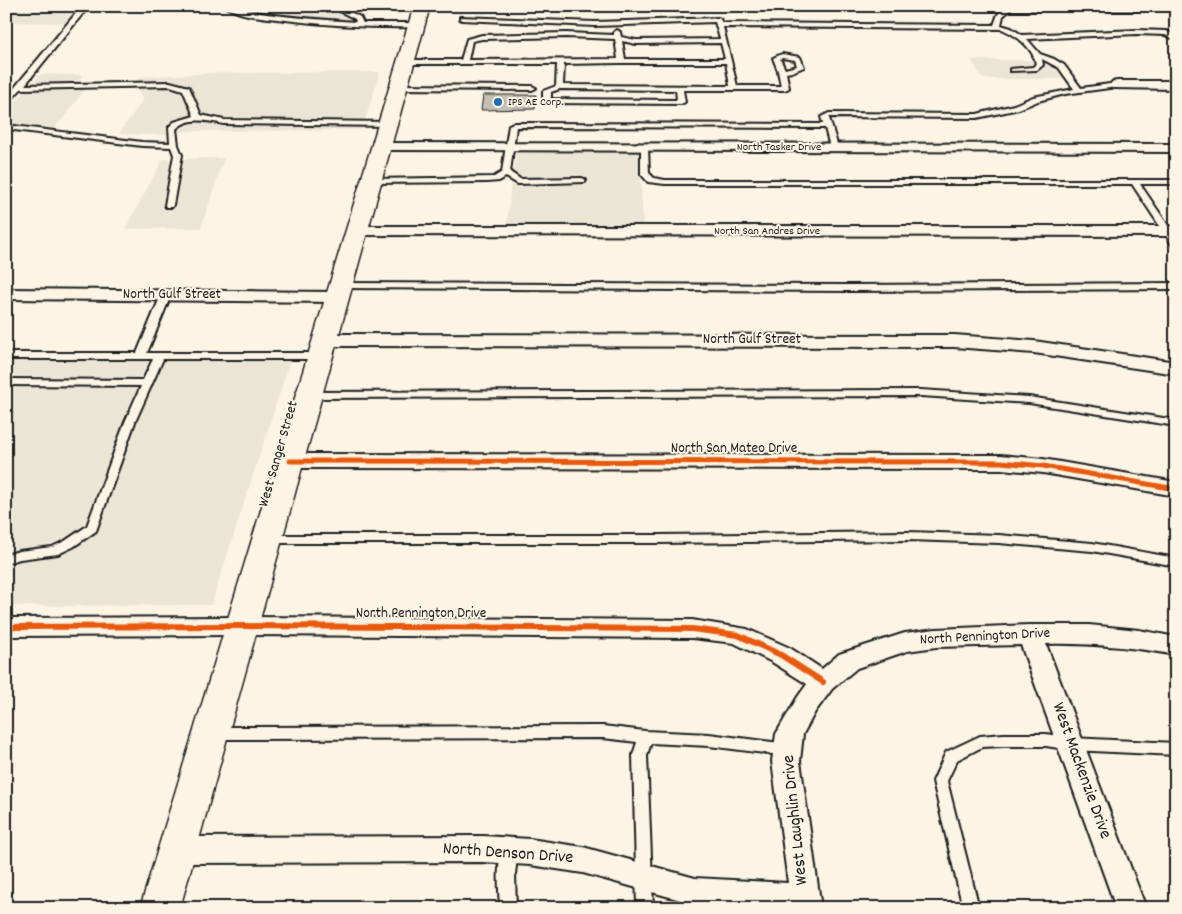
<svg xmlns="http://www.w3.org/2000/svg" width="1182" height="914" font-family="Dekko,sans-serif">
<rect width="100%" height="100%" fill="#fcf5e5"/>
<filter id="ink" filterUnits="userSpaceOnUse"><feTurbulence type="fractalNoise" baseFrequency=".02" numOctaves="2"/><feDisplacementMap in="SourceGraphic" scale="10" xChannelSelector="R" yChannelSelector="G"/><feConvolveMatrix kernelMatrix="1 2 1 2 8 2 1 2 1" color-interpolation-filters="sRGB"/></filter>
<g filter="url(#ink)">
<!-- built -->
<g fill="#ebe5d6">
<polygon points="6,6 80,6 65,23 6,22"/>
<polygon points="273,6 370,6 365,18 348,20 268,15"/>
<polygon points="971,60 1049,60 1063,79 983,79"/>
<polygon points="380,72 362,130 188,131 161,135 119,134 144,98 131,85 140,77 210,73"/>
<polygon points="41,74 82,75 78,82 91,82 53,131 6,129 6,112"/>
<polygon points="517,151 639,151 643,226 507,224 511,182"/>
<polygon points="224,158 201,228 125,229 163,159"/>
<polygon points="291,358 211,605 6,606 6,359"/>
</g>
<!-- building -->
<polygon fill="#c4c0b3" stroke="#1c1c1c" points="483,95 536,95 535,109 481,110"/>
<g fill="none" stroke-linecap="round" stroke-linejoin="round">
<!-- service casing -->
<g stroke="#1c1c1c" stroke-width="4">
<g id="service">
<path d="M82,6H89L25,85L170,82L189,87L201,115L224,120L389,122L393,124L389,126L224,124C208,121 189,116 176,129L178,145L182,155L173,205L172,207H166L165,205L174,155L171,147L142,146L6,129V125L142,142L170,143L169,127L174,122L194,116L183,90L170,86L21,89L6,105V98Z"/>
<path d="M225,6C239,6 253,12 267,14C297,18 326,20 356,22L355,19L330,6H339L360,17L363,23H416L419,25L416,27C370,28 323,25 277,19C260,17 240,16 225,6Z"/>
<path d="M1007,6H1176V10H1010L1003,16L1001,25L1011,28L1022,35L1137,30L1166,31L1176,35V40L1165,35L1137,34L1027,39L1040,54L1054,59L1064,65L1081,88L1117,83L1121,85L1117,87L1065,94L1038,101L1019,109L977,118L830,117L829,118L838,147L834,149L830,147L825,128L516,127L510,172L520,179L582,178L586,180L585,182L518,184L506,177L499,181L487,182L372,183L368,181L372,179L494,177L502,172L509,125L513,123L823,124L821,117L829,113L977,114L1014,105L1033,97L1074,89L1059,68L1042,59L1043,65L1037,70L1010,71V69L1033,67L1036,64C1033,48 1018,36 1002,29L723,27L737,86H781L778,71L773,58L782,54L800,57L804,67L792,72L786,73L789,88L785,90H683L685,102L681,104L547,103L543,101V91L556,86L557,64H406L403,62L406,60H461L467,39L482,35L566,33L614,35V32L617,30L620,32L621,37L636,40L720,39L715,22L595,26L462,20L460,19V17L595,22L718,18L720,19L722,23L994,25L998,14ZM566,37L615,39L618,59L468,60L472,41L482,39ZM622,41L636,44L721,43L725,59H625ZM782,58L795,60L797,66L785,69L780,59ZM620,63H726L730,86L563,85L564,64ZM560,89L676,90L677,100L551,99V92Z"/>
<polygon points="396,85 532,86 536,88 532,90 399,89 395,87"/>
<polygon points="641,145 648,147 649,173 654,178 665,180 1176,180 1176,184 1140,184 1176,237 1176,247 1173,246 1132,184 665,184 648,182 641,174"/>
<polygon points="341,283 849,285 1176,283 1176,289 849,291 338,288 336,286"/>
<polygon points="166,292 171,295 147,353 321,353 326,356 321,359 163,359 135,422 96,531 73,547 58,554 20,559 6,563 6,555 19,551 52,547 65,541 87,526 125,422 141,386 6,385 6,379 143,380 153,359 6,359 6,353 137,353 161,295"/>
<polygon points="921,390 1029,397 1176,420 1176,426 1029,403 921,396 310,398 305,395 310,392"/>
<polygon points="908,532 999,535 1092,543 1176,558 1176,566 1092,551 999,543 908,540 659,543 269,543 263,539 269,535 659,535"/>
<polygon points="603,726 645,731 709,734 788,744 793,746 795,750 793,754 788,756 709,746 651,743 647,755 653,908 637,908 633,755 637,742 603,738 215,739 210,737 208,733 210,729 215,727"/>
<polygon points="1003,734 1046,734 1071,738 1176,743 1176,755 1071,750 1046,746 1003,746 982,747 957,760 947,781 979,908 963,908 933,781 946,752 980,736"/>
<path d="M510,844L516,846L518,851L515,874L516,908H500C499,888 496,864 504,846Z"/>
</g>
</g>
<!-- minor casing -->
<g stroke="#1c1c1c" stroke-width="4">
<g id="minor">
<polygon points="1117,81 1176,81 1176,89 1112,88 1110,85 1112,82"/>
<polygon points="382,143 1176,144 1176,152 377,150 375,147 377,144"/>
<polygon points="358,226 1176,226 1176,236 352,235 350,231 352,227"/>
<polygon points="6,289 338,292 344,293 347,297 344,301 338,302 6,299"/>
<polygon points="326,334 954,335 1034,341 1176,362 1176,374 1034,353 954,347 326,346 319,344 317,340 319,336"/>
<polygon points="290,454 1001,455 1043,459 1176,482 1176,496 1043,473 1001,469 290,468 282,466 279,461 282,456"/>
<path d="M242,617L692,620L747,629L790,648L822,669L839,654L905,633L936,629L1030,625H1089L1139,630L1176,637V655C1131,647 1091,643 1046,644L1146,908H1116L1021,645L936,647L907,651L857,668L832,689L815,712L803,734L800,761L821,908H758L695,904L583,873L530,865L483,862L177,863L167,859L162,850L167,841L177,837L483,836L530,839L583,847L695,878L788,883L772,761L776,734L797,698L807,684L772,662L734,643L692,638L242,635L6,636V618Z"/>
</g>
</g>
<!-- secondary casing -->
<g stroke="#1c1c1c" stroke-width="3">
<polygon id="secondary" points="414,6 430,6 180,908 140,908"/>
</g>
<!-- service -->
<use href="#service" fill="#fcf5e5" fill-rule="evenodd"/>
<!-- minor -->
<use href="#minor" fill="#fcf5e5" fill-rule="evenodd"/>
<!-- secondary -->
<use href="#secondary" fill="#fcf5e5" fill-rule="evenodd"/>
<!-- cycleway-far1 casing -->
<g stroke="#fcf5e5" stroke-width="8">
<polyline id="cycleway-far1" points="290,461 1001,462 1043,466 1176,489"/>
</g>
<!-- cycleway casing -->
<g stroke="#fcf5e5" stroke-width="9">
<polyline id="cycleway" points="6,627 242,626 692,629 738,635 781,655 823,682"/>
</g>
<!-- cycleway-far1 -->
<use href="#cycleway-far1" stroke="#e8590c" stroke-width="5"/>
<!-- cycleway -->
<use href="#cycleway" stroke="#e8590c" stroke-width="6"/>
</g>
</g>
<!-- markers -->
<circle fill="#1f6fb2" stroke="#fcf5e5" stroke-width="2" cx="498" cy="102" r="5"/>
<g text-anchor="middle" dominant-baseline="central" stroke-width="4" stroke-linejoin="round" paint-order="stroke">
<!-- far-poi labels -->
<g font-size="12" fill="#1c1c1c" stroke="#fcf5e5" text-anchor="start">
<text x="508" y="102">IPS AE Corp.</text>
</g>
<!-- far-street labels -->
<g font-size="12" fill="#1c1c1c" stroke="#fcf5e5">
<text x="779" y="147">North Tasker Drive</text>
<text x="767" y="231">North San Andres Drive</text>
</g>
<!-- street labels -->
<g font-size="15" fill="#1c1c1c" stroke="#fcf5e5">
<text x="172" y="295">North Gulf Street</text>
<text x="752" y="340">North Gulf Street</text>
<text x="734" y="449">North San Mateo Drive</text>
<text transform="translate(279 454) rotate(-74)">West Sanger Street</text>
<text x="421" y="614">North Pennington Drive</text>
<text transform="translate(985 637) rotate(-3)">North Pennington Drive</text>
</g>
<!-- near-street labels -->
<g font-size="18" fill="#1c1c1c" stroke="#fcf5e5">
<text transform="translate(1081 771) rotate(70)">West Mackenzie Drive</text>
<text transform="translate(796 820) rotate(-96)">West Laughlin Drive</text>
<text transform="translate(508 854) rotate(4)">North Denson Drive</text>
</g>
</g>
<!-- margin -->
<rect width="1182" height="914" fill="none" stroke="#fcf5e5" stroke-width="25"/>
<rect x="12" y="12" width="1157" height="889" fill="none" stroke="#1c1c1c" stroke-width="2" filter="url(#ink)"/>
</svg>
